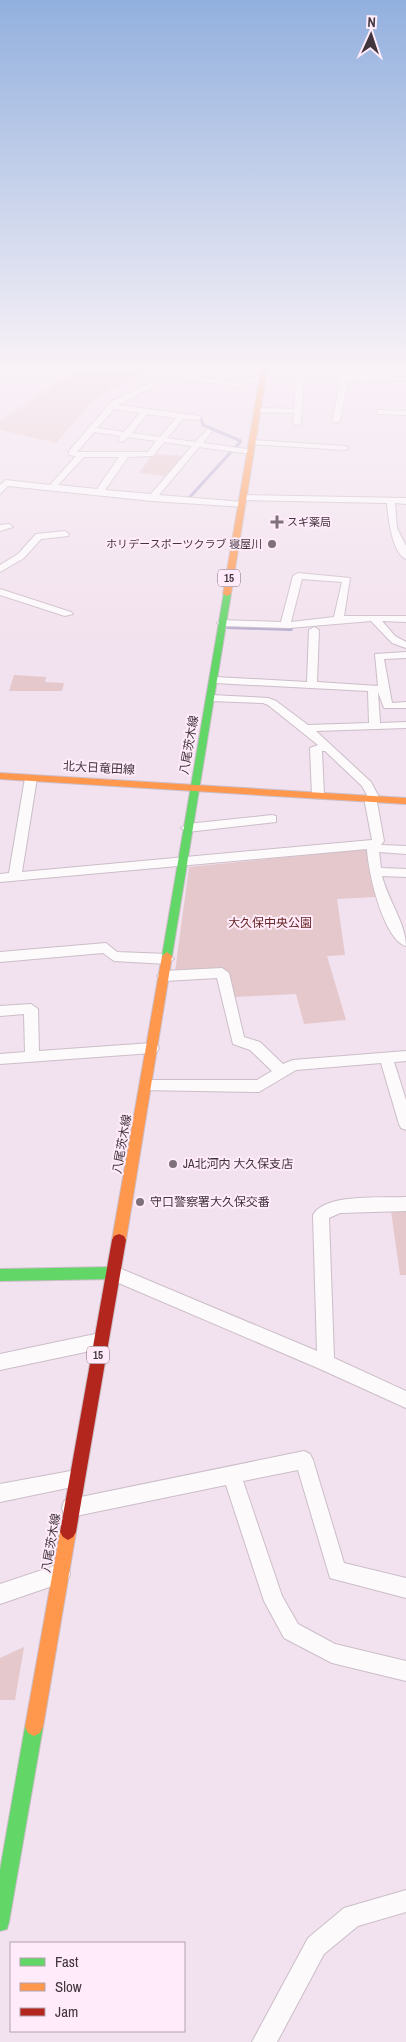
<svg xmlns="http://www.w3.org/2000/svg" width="406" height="2042" font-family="'Archivo Narrow','Noto Sans JP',sans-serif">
<rect width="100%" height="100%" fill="#f2e1ee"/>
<!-- green -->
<g fill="#e5c8cb">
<polygon points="85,370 145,372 96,397 56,443 0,430 0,421 74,372"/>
<polygon points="153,454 185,456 165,476 139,473"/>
<polygon points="14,675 46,677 45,682 64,683 62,691 9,691"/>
<polygon points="367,849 377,897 337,899 345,955 327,956 346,1020 304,1024 296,994 233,997 227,970 175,972 189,867"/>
<polygon points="406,1210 406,1275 400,1275 391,1211"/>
<polygon points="24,1647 15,1700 0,1700 0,1658"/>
</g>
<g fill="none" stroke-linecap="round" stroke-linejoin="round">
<!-- stream-far1 -->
<polyline stroke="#b2abce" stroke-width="3" points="188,499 241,441 203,425 201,418"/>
<!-- stream -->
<polyline stroke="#b2abce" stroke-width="4" points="228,627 291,629"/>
<!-- street casing -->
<g stroke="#cbbec8" stroke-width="2">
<g id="street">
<path d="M140,370L175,372L238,383L264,373L406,377V381L348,380L340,421L336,423L332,421L341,379L304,378L301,423L297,425L293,423L294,413L258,412L254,410L258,408L294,409L296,378L265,377L239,387L174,377L117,405L200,416L201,418L197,420L183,419L167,438L195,442L208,429L212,431L203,443L254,450V454H251L199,447L159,495L242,502L246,505L245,507L152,501L8,486L0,494V485L6,480L50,485L76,456L69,455V451L112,401L166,376L143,372ZM114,409L140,413L124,432L97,428ZM147,414L176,418L160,437L132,433ZM94,432L121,436L118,440L122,442L128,437L156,441L148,452H77ZM164,442L192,446L151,494L105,490L128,457L153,456ZM84,457H119L97,489L58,485Z"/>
<polygon points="378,410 406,411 406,415 381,414 378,414"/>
<polygon points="252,440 345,446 349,448 345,450 249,444 249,440"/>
<path d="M243,495L406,498V504L395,503L397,528L406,546V559C392,553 388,517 387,503L240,500L239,498Z"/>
<polygon points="0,525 9,524 13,527 0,531"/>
<polygon points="65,531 69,534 68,536 41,539 24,558 0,572 0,565 18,554 36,534"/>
<path d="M298,573L350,578L344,616H406V622L382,621L395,636L406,642V648L392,643L371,621L289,628L222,626L217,623L222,620L281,622L293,576ZM302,579L342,582L334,617L291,622Z"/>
<polygon points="0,589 71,612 73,614 65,616 0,595"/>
<path d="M314,627L319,630L317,682L378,686L375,654L406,652V658L384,659L392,703L406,702V708H384L378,692L380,723L406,722V728L316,731L371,782L380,799L377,802L384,841L381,845L406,846V854L379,852L381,868L406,869V877L382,876C388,900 406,924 406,946C383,939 368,871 367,849L0,882V874L9,873L25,778L31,775L37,778L22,872L372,840L364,798L367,795L362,786L325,751H322L324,795L318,799L312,795L310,748L318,745L268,705L263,703L211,701L206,698L211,695L268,698L276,701L308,725L369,723L368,691L215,683L210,680L215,677L307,682L309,630Z"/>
<polygon points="272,815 276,816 276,822 187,832 181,828 187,824"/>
<polygon points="106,943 117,952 167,954 174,959 167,964 114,961 103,953 0,962 0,952"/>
<polygon points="222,968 229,973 244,1037 260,1042 283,1064 293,1060 406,1051 406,1061 394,1062 406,1100 406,1130 401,1128 399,1124 381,1063 296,1070 259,1092 141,1090 139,1086 141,1082 146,1080 257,1080 272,1071 250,1050 233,1044 217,978 164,981 157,976 164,971"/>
<polygon points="31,1004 38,1009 39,1051 152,1043 157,1044 159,1048 157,1052 152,1053 0,1064 0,1054 25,1052 24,1014 0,1016 0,1006"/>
<path d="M406,1197V1211L340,1213L329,1218L334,1358L406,1391V1408L320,1369L107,1278L105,1273L107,1268L113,1266L119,1268L317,1351L313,1215C324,1193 384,1198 406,1197Z"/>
<polygon points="100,1333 106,1336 108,1341 106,1346 100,1349 0,1370 0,1354"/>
<polygon points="304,1451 310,1454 313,1460 344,1563 406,1578 406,1598 330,1578 298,1470 243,1481 282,1596 298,1624 335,1644 406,1661 406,1681 332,1663 284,1638 264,1601 226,1485 71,1517 64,1515 62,1508 64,1501 71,1499"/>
<polygon points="76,1470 82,1473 85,1479 82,1485 0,1502 0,1484"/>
<polygon points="60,1564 67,1567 70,1574 67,1581 0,1604 0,1584"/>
<polygon points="406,1890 406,1912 358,1926 324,1954 277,2042 252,2042 308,1938 344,1908"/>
</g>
</g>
<!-- fast casing -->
<g stroke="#cbbec8" stroke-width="2">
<g id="fast">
<polygon points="224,592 231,594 172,956 167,960 162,956"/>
<polygon points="113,1267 118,1269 120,1273 118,1277 113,1279 0,1281 0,1269"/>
<polygon points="34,1718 40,1721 43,1727 9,1922 7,1929 0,1931 0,1870 25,1727 28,1721"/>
</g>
</g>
<!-- slow casing -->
<g stroke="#cbbec8" stroke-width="2">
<g id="slow">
<polygon points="261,370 267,370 231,594 227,596 223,594"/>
<polygon points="0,773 406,798 406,804 0,779"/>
<polygon points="167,952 172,956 126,1240 124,1244 119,1246 114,1244 112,1240 162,956"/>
<polygon points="68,1524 73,1527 76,1532 43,1727 40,1733 34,1736 28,1733 25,1727 60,1532 63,1527"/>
</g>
</g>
<!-- jam casing -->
<g stroke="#cbbec8" stroke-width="2">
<polygon id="jam" points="119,1234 124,1236 126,1240 76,1532 73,1537 68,1540 63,1537 60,1532 112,1240 114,1236"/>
</g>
<!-- street -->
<use href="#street" fill="#fdfafc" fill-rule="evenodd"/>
<!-- fast -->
<use href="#fast" fill="#63d668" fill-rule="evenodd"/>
<!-- slow -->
<use href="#slow" fill="#ff974d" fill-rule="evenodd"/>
<!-- jam -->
<use href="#jam" fill="#b3261e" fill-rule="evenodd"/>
</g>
<!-- sky -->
<linearGradient id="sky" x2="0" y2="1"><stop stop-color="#92b0de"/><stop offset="0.56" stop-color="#f9f2f7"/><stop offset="1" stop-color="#f9f2f7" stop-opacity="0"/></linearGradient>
<rect width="406" height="655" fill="url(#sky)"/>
<!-- markers -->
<g fill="#7f717c" stroke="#ffebf9" stroke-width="2">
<path d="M274.5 514.5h5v5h5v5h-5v5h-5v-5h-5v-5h5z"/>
<circle cx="272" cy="544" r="5"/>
<circle cx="173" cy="1164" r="5"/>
<circle cx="140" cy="1202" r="5"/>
</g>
<g text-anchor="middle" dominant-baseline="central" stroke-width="4" stroke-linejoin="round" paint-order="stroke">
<!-- far-poi labels -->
<g font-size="11" fill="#41353e" stroke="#ffebf9" text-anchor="start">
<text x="287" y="522">スギ薬局</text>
<text x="262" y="544" text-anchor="end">ホリデースポーツクラブ 寝屋川</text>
</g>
<!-- shield labels -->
<g fill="#ffebf9" stroke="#7a6c76" stroke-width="1">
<rect x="218" y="569.5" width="22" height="17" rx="4"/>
<rect x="87" y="1346.5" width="22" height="17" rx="4"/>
</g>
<g font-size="11" font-weight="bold" fill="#41353e">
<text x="229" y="578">15</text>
<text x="98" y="1355">15</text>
</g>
<!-- street labels -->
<g font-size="12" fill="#41353e" stroke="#ffebf9">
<text transform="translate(189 745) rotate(-80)">八尾茨木線</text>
<text transform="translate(99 768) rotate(3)">北大日竜田線</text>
<text transform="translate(122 1144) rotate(-80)">八尾茨木線</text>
<text transform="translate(51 1543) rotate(-80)">八尾茨木線</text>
</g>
<!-- park labels -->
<g font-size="12" fill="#672626" stroke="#ffebf9">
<text x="270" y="923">大久保中央公園</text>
</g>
<!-- poi labels -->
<g font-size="12" fill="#41353e" stroke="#ffebf9" text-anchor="start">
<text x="183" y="1164">JA北河内 大久保支店</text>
<text x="150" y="1202">守口警察署大久保交番</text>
</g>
</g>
<!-- legend -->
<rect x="10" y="1942" width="175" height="90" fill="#ffebf9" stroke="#b3a2ae"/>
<rect x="20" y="1958" width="25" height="8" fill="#63d668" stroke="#b3a2ae"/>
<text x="55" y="1967" font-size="15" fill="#41353e">Fast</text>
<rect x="20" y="1983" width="25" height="8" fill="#ff974d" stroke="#b3a2ae"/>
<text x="55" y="1992" font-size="15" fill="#41353e">Slow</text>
<rect x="20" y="2008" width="25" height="8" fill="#b3261e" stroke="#b3a2ae"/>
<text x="55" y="2017" font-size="15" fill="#41353e">Jam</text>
<!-- north arrow -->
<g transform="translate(371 35) rotate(3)" stroke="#ffebf9" stroke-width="4" paint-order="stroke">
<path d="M0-4L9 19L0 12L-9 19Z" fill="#41353e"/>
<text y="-8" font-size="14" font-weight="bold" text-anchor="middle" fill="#41353e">N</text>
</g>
</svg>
